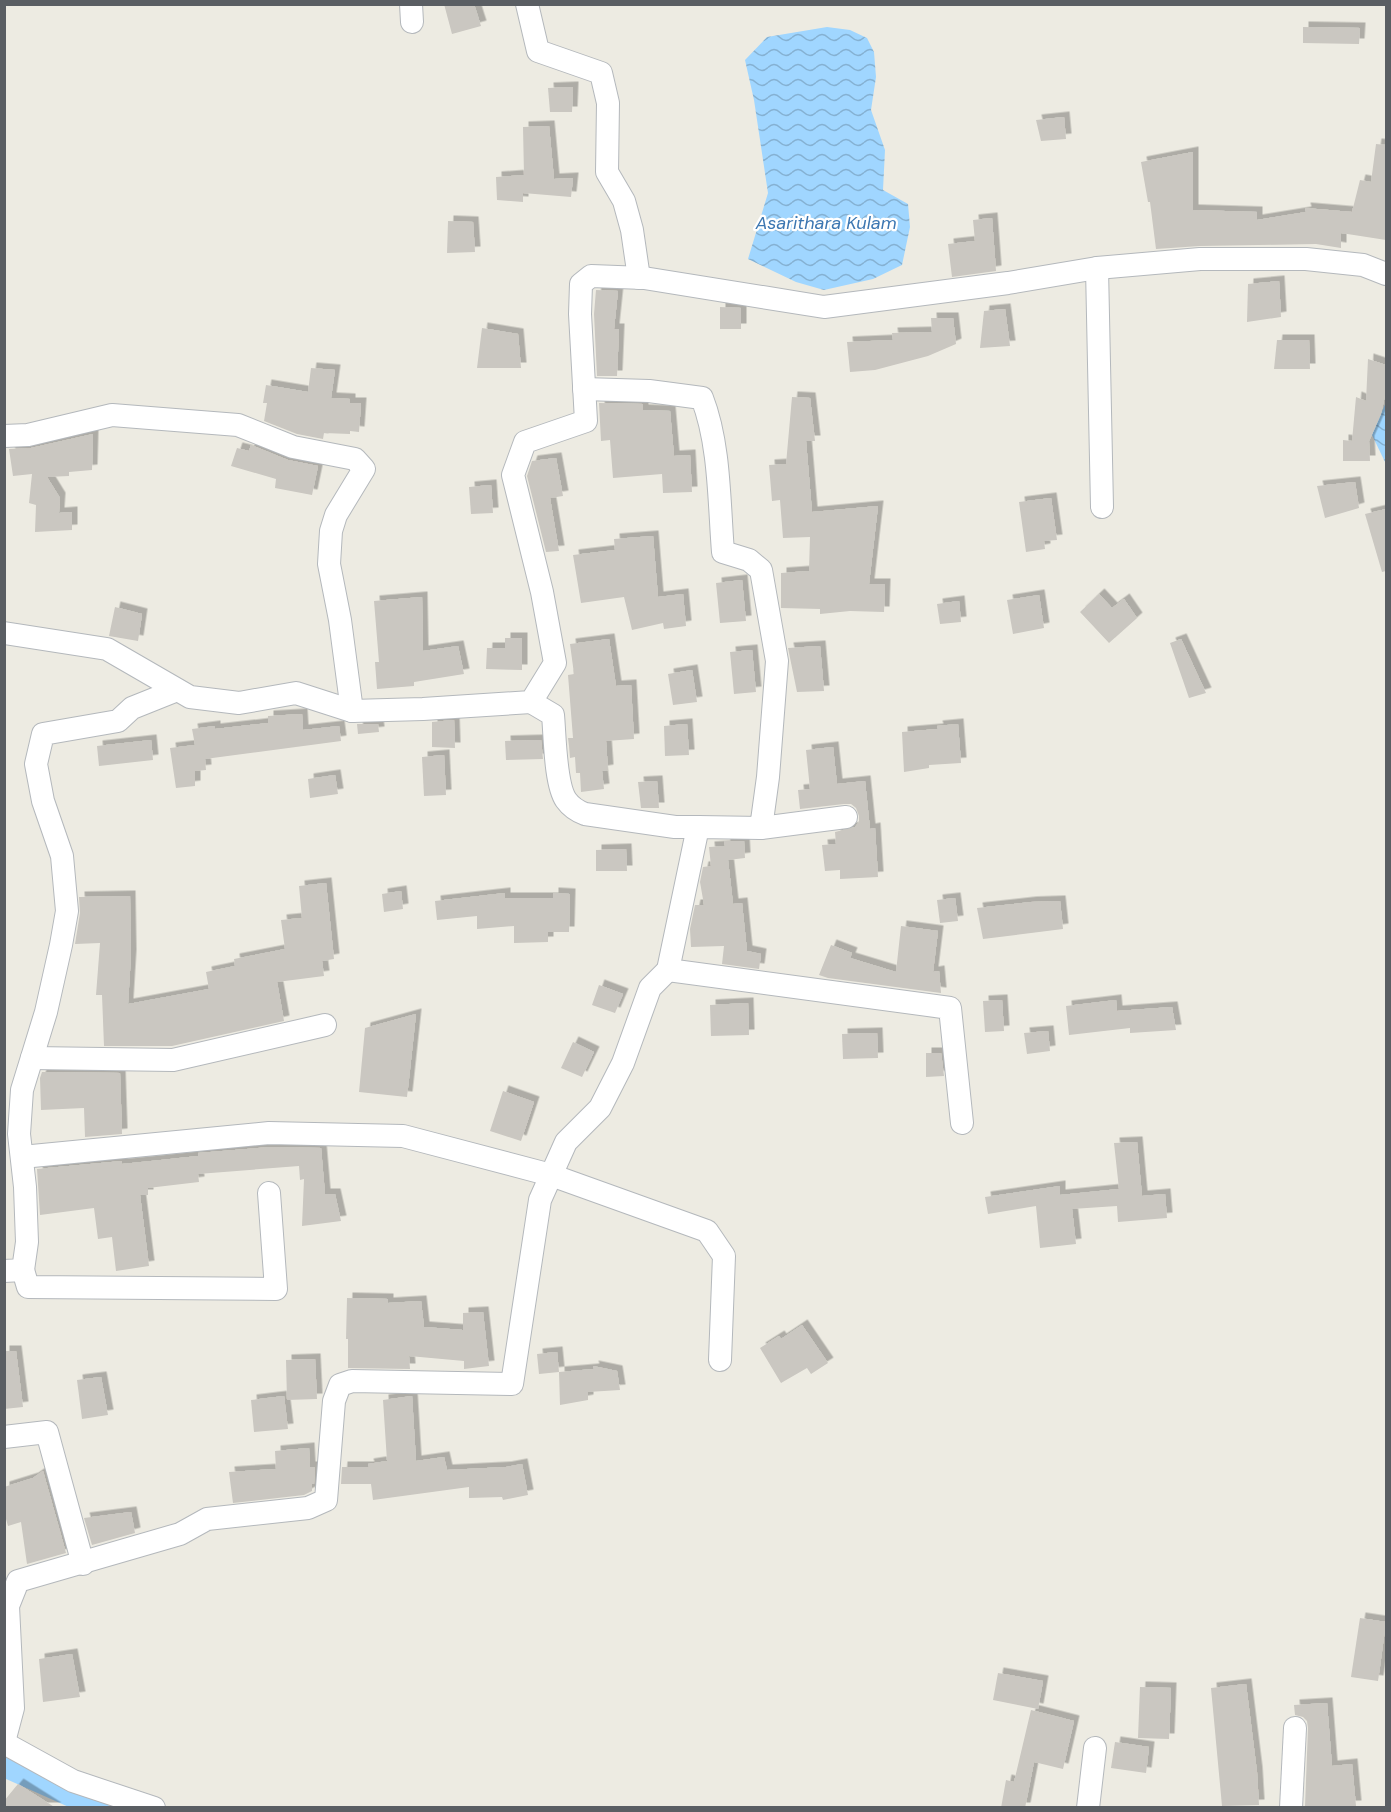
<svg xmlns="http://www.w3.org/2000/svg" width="1391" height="1812" font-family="'DM Sans',sans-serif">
<defs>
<pattern id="water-waves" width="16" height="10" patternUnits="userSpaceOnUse" patternTransform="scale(1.5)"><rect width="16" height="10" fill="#a0d6ff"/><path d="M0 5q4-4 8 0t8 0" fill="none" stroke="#85b1d2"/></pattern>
<filter id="shadow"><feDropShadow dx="5.5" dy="-5.5" stdDeviation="0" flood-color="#0004"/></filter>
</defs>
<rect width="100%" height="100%" fill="#edebe2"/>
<!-- water -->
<g fill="url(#water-waves)">
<polygon points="827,27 850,30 867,38 874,52 876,77 871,110 885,150 883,190 908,204 910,227 902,265 873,279 824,290 796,282 748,259 768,193 754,100 745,60 767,37"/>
<polygon points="1386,402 1386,464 1372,435"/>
</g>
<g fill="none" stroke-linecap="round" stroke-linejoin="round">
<!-- canal -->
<polyline stroke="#a0d6ff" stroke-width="22" points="4,1766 98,1808"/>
</g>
<!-- building -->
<g fill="#cac7c1" filter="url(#shadow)">
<polygon points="444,4 474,4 481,26 452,34"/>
<polygon points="1303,27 1360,28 1359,44 1303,43"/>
<polygon points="573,87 572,112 550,112 548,88"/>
<polygon points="1064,117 1066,139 1041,141 1036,120"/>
<polygon points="549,126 554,179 573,178 571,197 523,193 523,202 497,200 496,177 524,175 523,127"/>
<polygon points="1376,144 1386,145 1386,240 1341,233 1341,248 1316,244 1200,246 1156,249 1150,202 1148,202 1141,162 1193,152 1193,210 1257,212 1257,220 1306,212 1305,208 1352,212 1360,180 1371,182"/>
<polygon points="992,218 996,271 952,277 948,244 975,241 973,220"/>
<polygon points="448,221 473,222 475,252 447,253"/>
<polygon points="1279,281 1281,317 1247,322 1248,284"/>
<polygon points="596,290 618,291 614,329 619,329 617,376 597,376 594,314"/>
<polygon points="720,307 741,308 741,329 720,329"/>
<polygon points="1005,309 1010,346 980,348 984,311"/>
<polygon points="931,318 953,318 956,344 928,356 875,370 850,372 847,342 893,340 892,333 932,332"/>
<polygon points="482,328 518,334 521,368 477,368"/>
<polygon points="1277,340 1309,340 1310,369 1274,369"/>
<polygon points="1368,359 1386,365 1386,391 1381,414 1369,441 1370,461 1343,461 1343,440 1352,441 1356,397 1366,401"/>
<polygon points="311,368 335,370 331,398 350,399 350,403 361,403 359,432 350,431 350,434 324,433 323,439 297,434 264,421 267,403 263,403 266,385 308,392"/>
<polygon points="792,397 810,398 815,441 806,441 812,512 878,506 869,584 885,584 884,612 850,611 820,614 820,609 781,608 781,573 809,571 810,537 783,538 780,500 772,501 769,465 786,464"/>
<polygon points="599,403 643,404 643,410 670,411 674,456 690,455 692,492 663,493 662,474 613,478 610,440 601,441"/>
<polygon points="93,434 92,470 69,472 69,476 47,477 60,498 59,513 72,512 72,530 35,532 36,505 29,503 32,474 13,476 9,449 31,448"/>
<polygon points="251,445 288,460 318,466 312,495 275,488 276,479 231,466 237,448 249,451"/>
<polygon points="556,458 563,496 550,498 559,551 546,552 527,476 532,461"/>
<polygon points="1355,482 1359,508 1325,518 1317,486"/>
<polygon points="491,485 493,513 471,514 469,487"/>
<polygon points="1051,498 1057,540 1044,541 1045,549 1026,552 1019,502"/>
<polygon points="1386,509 1386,571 1382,572 1365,514"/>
<polygon points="653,536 658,597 683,594 686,626 664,629 663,623 632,630 624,597 581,603 573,555 615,550 614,539"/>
<polygon points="742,580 746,621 720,623 716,583"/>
<polygon points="1099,594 1112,608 1124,599 1137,618 1109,643 1080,612"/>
<polygon points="1039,595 1044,628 1013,634 1007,600"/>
<polygon points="422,597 423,651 458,646 464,674 414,682 414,686 377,689 375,662 379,662 374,601"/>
<polygon points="959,601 961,622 940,624 937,604"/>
<polygon points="115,607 142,614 138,641 109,636"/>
<polygon points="505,638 522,638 522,670 486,669 487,648 505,648"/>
<polygon points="609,639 616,686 631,685 634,739 606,741 608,770 602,771 604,789 581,792 580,773 576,773 575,757 570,758 569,746 568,738 573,738 568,675 574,674 570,644"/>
<polygon points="1181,639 1206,693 1189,698 1170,643"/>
<polygon points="820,646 824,691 797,692 788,648"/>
<polygon points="752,650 756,692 734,694 730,652"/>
<polygon points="692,670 697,702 673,705 668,674"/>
<polygon points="302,714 303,730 339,726 341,741 205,759 206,770 195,771 195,786 176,788 170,748 195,745 192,729 215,726 215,729 268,723 268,716"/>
<polygon points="454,720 455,748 432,747 432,722"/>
<polygon points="357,724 378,724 379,732 358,734"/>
<polygon points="687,724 689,755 665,756 664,726"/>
<polygon points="958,724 961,763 929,765 929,768 904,772 902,732 938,729 937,726"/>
<polygon points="151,740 153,760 99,766 97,746"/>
<polygon points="541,740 543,759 506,760 505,741"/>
<polygon points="833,747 837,784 865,781 870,829 875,828 878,877 840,879 840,870 825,871 822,845 836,844 835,832 855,827 859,822 859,816 856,808 851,804 844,804 800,809 798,790 810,789 806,750"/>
<polygon points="444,755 446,795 424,796 422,757"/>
<polygon points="335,775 338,794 310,798 308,779"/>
<polygon points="657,781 659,808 641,808 638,782"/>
<polygon points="724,841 744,841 745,858 728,860 733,904 742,903 747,951 761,954 759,969 722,964 724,946 691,947 690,929 695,905 704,905 700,882 703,867 711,866 709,847 725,846"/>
<polygon points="626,849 627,871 596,871 596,850"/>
<polygon points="326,883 334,959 322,961 324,976 277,982 284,1021 172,1046 104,1046 102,995 96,995 100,943 75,944 80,913 79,897 130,896 131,955 128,1004 209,989 206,972 235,966 234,959 285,949 281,920 302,918 299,886"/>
<polygon points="401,891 403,909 384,912 382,894"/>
<polygon points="505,893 505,898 553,898 553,893 570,894 569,932 548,932 548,942 514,943 514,926 477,929 477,916 437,920 435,901"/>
<polygon points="955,898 958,921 940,923 937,900"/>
<polygon points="1060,901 1063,929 983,939 977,908 1031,902"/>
<polygon points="901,926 938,931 933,972 939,971 941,993 828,978 819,975 831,945 852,953 850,958 896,972"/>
<polygon points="599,985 623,994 615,1013 592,1005"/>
<polygon points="1002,1000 1004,1031 985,1032 983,1001"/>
<polygon points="1116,1000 1117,1011 1172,1007 1176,1030 1130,1033 1130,1028 1069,1035 1066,1006"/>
<polygon points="748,1003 749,1035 711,1036 710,1005"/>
<polygon points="416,1014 407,1097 359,1092 365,1028"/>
<polygon points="1048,1031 1050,1051 1027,1054 1024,1033"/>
<polygon points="877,1033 878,1058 843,1059 842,1034"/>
<polygon points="573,1042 594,1052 582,1077 561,1068"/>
<polygon points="926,1053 941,1053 944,1076 926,1077"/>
<polygon points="42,1072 120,1073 122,1134 85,1137 84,1108 41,1110 40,1078"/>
<polygon points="503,1091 534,1102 521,1141 490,1131"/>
<polygon points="1137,1142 1142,1196 1165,1194 1167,1218 1118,1222 1117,1206 1072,1209 1076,1244 1040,1248 1036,1206 988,1214 985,1197 1060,1186 1060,1195 1119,1189 1114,1143"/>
<polygon points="270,1147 321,1148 325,1194 335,1194 341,1221 302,1226 304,1179 300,1180 299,1166 198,1174 199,1182 148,1188 148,1195 140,1195 149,1266 116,1271 112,1237 98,1239 94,1208 40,1215 37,1169 122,1161 122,1164 161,1160 198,1156 198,1153"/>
<polygon points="347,1298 388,1299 388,1303 421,1301 424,1327 463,1330 463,1313 483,1312 489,1366 464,1369 464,1361 409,1356 410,1369 348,1368 348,1339 346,1339"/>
<polygon points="802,1325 828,1363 811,1374 807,1368 781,1383 760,1348 779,1336 781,1339"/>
<polygon points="4,1351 16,1351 23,1407 4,1409"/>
<polygon points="557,1352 559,1372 539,1374 537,1354"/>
<polygon points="315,1359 317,1399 287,1400 286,1360"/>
<polygon points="593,1366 617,1371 620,1390 588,1392 588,1400 560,1405 559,1372 594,1369"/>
<polygon points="101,1377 108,1415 82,1419 77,1380"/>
<polygon points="284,1396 288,1429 254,1432 251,1400"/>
<polygon points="412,1396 416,1461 444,1457 447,1470 506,1467 522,1464 528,1495 503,1500 502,1497 469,1498 469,1487 373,1500 371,1484 341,1484 342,1467 369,1467 368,1464 387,1461 383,1400"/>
<polygon points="309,1448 310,1467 315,1467 314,1484 312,1484 312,1491 304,1495 233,1503 229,1472 276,1469 275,1451"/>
<polygon points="43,1471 66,1553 27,1564 21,1522 8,1526 4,1512 4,1487 33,1478"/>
<polygon points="131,1512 135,1533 92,1545 84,1518"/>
<polygon points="1360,1618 1386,1622 1378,1681 1351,1677"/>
<polygon points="72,1654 80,1697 43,1702 39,1659"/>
<polygon points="998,1673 1043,1681 1038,1709 993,1700"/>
<polygon points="1246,1684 1257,1772 1259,1805 1222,1806 1211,1688"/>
<polygon points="1140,1687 1171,1688 1169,1739 1138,1738"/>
<polygon points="1327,1703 1332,1766 1352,1764 1356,1806 1305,1807 1308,1728 1307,1721 1303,1717 1295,1715 1294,1705"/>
<polygon points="1031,1710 1074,1721 1063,1769 1034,1762 1025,1808 1001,1808 1006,1780 1014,1782"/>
<polygon points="1115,1742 1149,1747 1146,1773 1111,1768"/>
<polygon points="18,1784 56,1808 4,1808 4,1801"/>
</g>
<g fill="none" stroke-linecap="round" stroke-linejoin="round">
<!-- minor casing -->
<g stroke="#b4b8bc" stroke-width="24">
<g id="minor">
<polyline points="411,4 412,22"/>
<polyline points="527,4 538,51 601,73 608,103 607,172 624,201 632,230 639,278"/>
<polyline points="1097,268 1102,507"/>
<path d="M584,389L649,391L702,398C720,444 719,503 723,552L749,560L761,570L777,661L768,777L761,828L698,827L668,970L950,1008L962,1123"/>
<polyline points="4,436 28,435 112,415 238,425 293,447 355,459 364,469 336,515 331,531 329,564 340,620 352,711"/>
<polyline points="4,633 107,649 190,697 239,703 296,693 352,711 423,709 531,702 555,663 542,592 513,475 525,442 586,421 580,314 581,284 591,276 644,278 824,307 1008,283 1097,268 1200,259 1306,259 1363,265 1386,274"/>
<path d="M531,702L553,715C555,736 555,784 566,800C571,807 577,811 585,814L675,827H698"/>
<polyline points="761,828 846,817"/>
<polyline points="32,1058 173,1060 325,1025"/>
<polyline points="22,1157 269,1133 403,1136 551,1175 707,1231 724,1256 720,1360"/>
<polyline points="23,1270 28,1287 276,1289 269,1193"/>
<polyline points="4,1271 23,1270 27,1242 25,1187 19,1134 22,1090 46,1012 61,945 67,911 62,856 43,801 36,764 43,734 118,721 132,708 177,690"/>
<polyline points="4,1437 47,1432 83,1564"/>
<polyline points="4,1742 13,1708 8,1606 18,1581 180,1534 207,1519 308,1508 326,1500 334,1401 340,1385 352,1381 512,1384 540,1200 566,1142 600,1108 623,1063 650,988 668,970"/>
<polyline points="4,1743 73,1781 154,1808"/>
<polyline points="1088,1808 1095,1748"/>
<polyline points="1291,1808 1295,1728"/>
</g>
</g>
<!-- minor -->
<use href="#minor" stroke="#fff" stroke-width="22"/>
</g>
<g text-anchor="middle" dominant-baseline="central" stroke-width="4.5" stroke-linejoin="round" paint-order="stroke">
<!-- water labels -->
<g font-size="18" font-style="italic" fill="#3c77b2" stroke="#fff">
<text x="826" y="223">Asarithara Kulam</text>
</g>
</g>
<!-- border -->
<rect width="1391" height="1812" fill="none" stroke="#5a5e63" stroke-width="12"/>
</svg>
